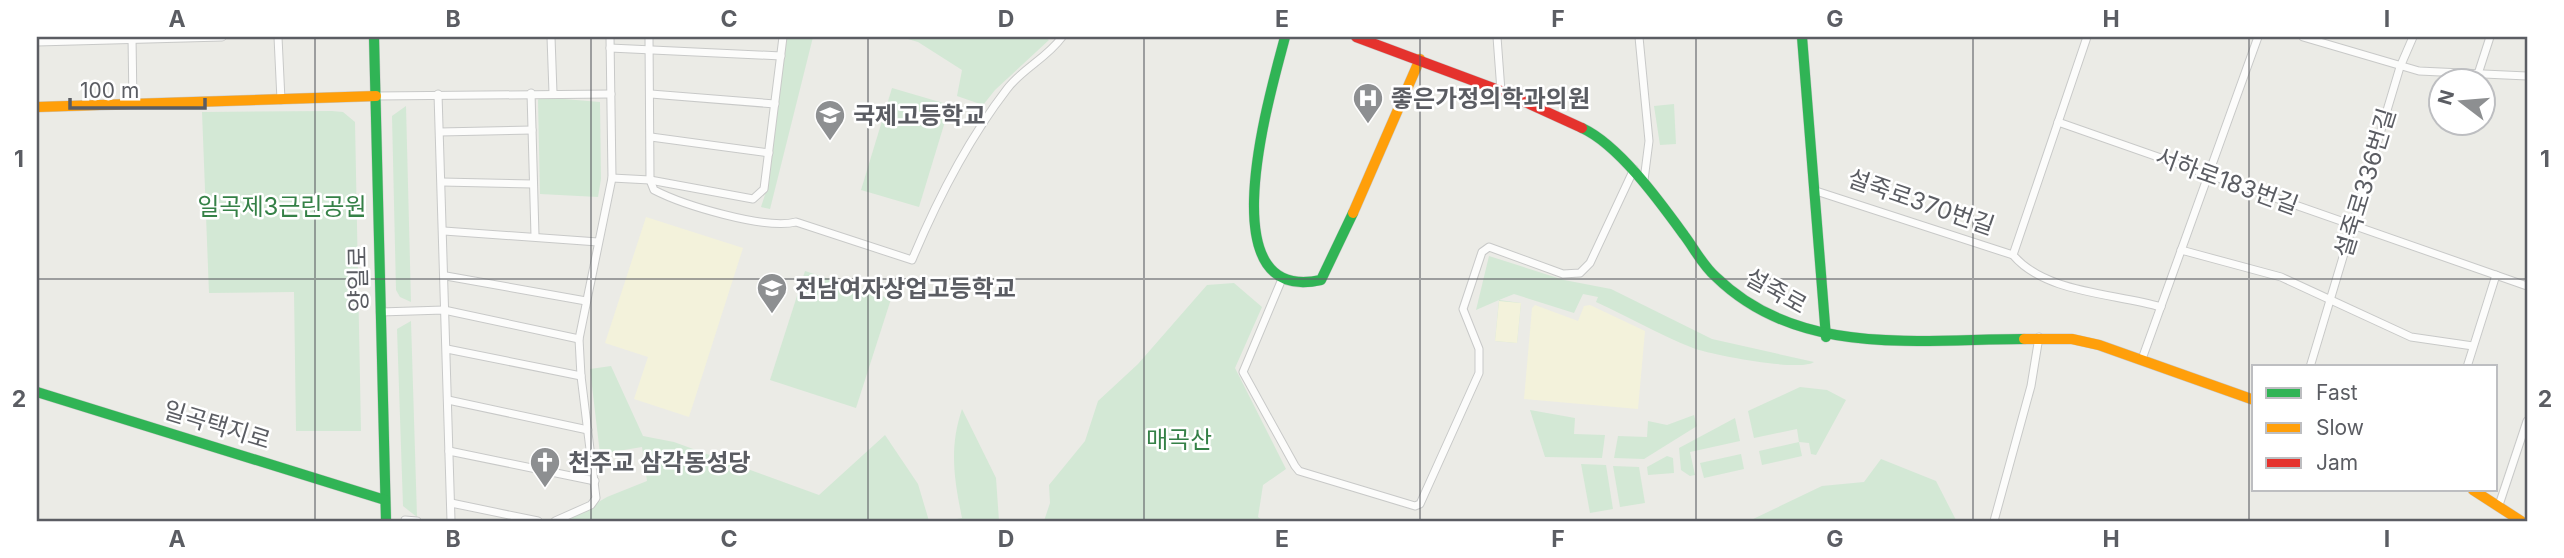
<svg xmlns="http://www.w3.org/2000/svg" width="2564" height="558" font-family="Inter,'Noto Sans KR',sans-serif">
<rect width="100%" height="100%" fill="#ebebe6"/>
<!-- green -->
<g fill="#d3e8d5">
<polygon points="787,37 813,37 770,209 761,207 769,182"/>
<polygon points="901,37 1044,37 1049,40 995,90 983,105 957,96 962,70 918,42"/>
<polygon points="892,88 950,105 919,207 861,190"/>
<polygon points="540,97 600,102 601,179 598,197 540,194 538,100"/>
<polygon points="1674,104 1676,144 1660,145 1654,106"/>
<polygon points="406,106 411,302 400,297 396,290 392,116"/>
<polygon points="332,111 343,112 355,122 361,431 296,431 294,292 209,293 202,112"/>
<path d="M1489,256L1564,280L1611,289L1712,339L1814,362C1800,372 1712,355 1693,348C1660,335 1629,317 1596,302L1598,297L1583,294L1574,313L1514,294L1499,300L1521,303L1517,343L1495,341L1499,300L1476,310Z"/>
<polygon points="805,271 891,299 856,408 770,380"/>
<polygon points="1234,283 1262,307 1235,368 1286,469 1263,485 1258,517 1263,521 1044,521 1050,503 1049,485 1085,441 1098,401 1138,364 1207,285"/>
<polygon points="411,321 417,517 403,506 397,329"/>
<polygon points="611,366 643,436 674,442 819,495 885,435 918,484 929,521 566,521 607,497 647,481 642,447 600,454 590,369"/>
<polygon points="1800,387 1827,390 1846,400 1816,455 1811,454 1809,443 1799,442 1797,429 1754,438 1748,411"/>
<path d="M962,409L996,478L999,521H945L962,518C954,478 949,448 962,409Z"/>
<polygon points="1530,410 1575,418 1574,434 1605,435 1602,458 1545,457"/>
<polygon points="1694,415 1697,426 1644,459 1614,458 1618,436 1647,437 1648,421 1667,425"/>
<polygon points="1735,418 1740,441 1690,452 1695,475 1690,476 1681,470 1679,448"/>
<polygon points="1799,442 1802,456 1762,465 1759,451"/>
<polygon points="1741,454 1744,469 1704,478 1700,463"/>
<polygon points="1667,456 1673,458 1674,473 1648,475 1647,467"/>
<polygon points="1881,459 1936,481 1956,520 1749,521 1822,486 1864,482"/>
<polygon points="1581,464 1606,465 1613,509 1590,513"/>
<polygon points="1613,466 1639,467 1645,503 1620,507"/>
</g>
<!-- sand -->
<g fill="#f3f2db">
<polygon points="646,217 743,248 689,417 634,399 648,357 605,343"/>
<polygon points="1499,301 1521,303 1517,343 1495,341"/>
<polygon points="1535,305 1578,321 1584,306 1590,305 1645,331 1638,409 1524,399 1532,308"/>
</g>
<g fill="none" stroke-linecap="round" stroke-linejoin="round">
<!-- street casing -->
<g stroke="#c8c9c8" stroke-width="9">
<g id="street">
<polyline points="132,37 133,104"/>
<polyline points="278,37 281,100"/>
<polyline points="551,37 553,93"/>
<path d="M649,37L650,180L654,190C683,205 765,230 796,222L912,260C937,200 967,141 1007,89C1022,69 1047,58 1062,37"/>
<polyline points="1497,37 1501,91"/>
<polyline points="1639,37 1649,141 1644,180"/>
<polyline points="2303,37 2419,71 2527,76"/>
<polyline points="37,42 222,37"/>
<polyline points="610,48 781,56"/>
<polyline points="2478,74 2490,37"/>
<polyline points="531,93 535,236"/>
<polyline points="438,94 451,521"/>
<polyline points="651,94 775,104"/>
<polyline points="376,96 611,94"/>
<polyline points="2058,122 2527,286"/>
<polyline points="440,132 532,130"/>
<polyline points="651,137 769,153"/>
<polyline points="612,178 650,180 753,199 764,189 783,37"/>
<polyline points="442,182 533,184"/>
<path d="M1816,191L2013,255C2046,294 2115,293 2161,307"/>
<polyline points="444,231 598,242"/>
<polyline points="2181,250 2281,277 2411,337 2473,346"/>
<polyline points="2013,255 2087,37"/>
<polyline points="446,276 586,301"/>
<polyline points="1282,279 1243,372 1295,466 1299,471 1415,506 1420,504 1479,373 1479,349 1463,309 1482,252 1489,247 1563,274 1580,273 1590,263 1634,169"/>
<polyline points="380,312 444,310 579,339"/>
<polyline points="447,349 581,376"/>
<polyline points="2142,359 2258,37"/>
<polyline points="2310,367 2400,67 2413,37"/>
<polyline points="2467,367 2496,275"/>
<polyline points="448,400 588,430"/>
<polyline points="449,451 595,481"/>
<polyline points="451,503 538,521"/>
<polyline points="2499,505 2527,421"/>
<polyline points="405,520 417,521"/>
<polyline points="555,521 591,505 596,498 581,376 579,339 612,178 610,37"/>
<polyline points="1994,521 2031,386 2039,337"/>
</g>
</g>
<!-- fast casing -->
<g stroke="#c8c8c7" stroke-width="11">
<g id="fast">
<polyline points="374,37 386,521"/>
<path d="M1285,37C1272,88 1205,306 1321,280L1353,213"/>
<polyline points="1802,37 1826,337"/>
<path d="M1582,128C1619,145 1660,202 1684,235C1694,248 1703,266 1716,277C1799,358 1918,339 2024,339"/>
<polyline points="37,392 385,500"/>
</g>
</g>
<!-- slow casing -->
<g stroke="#c8c8c7" stroke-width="11">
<g id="slow">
<polyline points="37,107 376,96"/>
<polyline points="1353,213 1420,59"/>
<polyline points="2024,339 2072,339 2099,345 2254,400"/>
<polyline points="2473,490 2521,521"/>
</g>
</g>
<!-- jam casing -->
<g stroke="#c8c8c7" stroke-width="11">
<polyline id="jam" points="1356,37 1501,91 1582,128"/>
</g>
<!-- street -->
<use href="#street" stroke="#fcfcfb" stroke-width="7"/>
<!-- fast -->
<use href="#fast" stroke="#30b455" stroke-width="10"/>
<!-- slow -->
<use href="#slow" stroke="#ff9f0a" stroke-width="10"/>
<!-- jam -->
<use href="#jam" stroke="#e5322d" stroke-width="10"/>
</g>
<!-- grid -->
<path fill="none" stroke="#5b5d63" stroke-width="2" stroke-opacity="0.55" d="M315,37V521M591,37V521M868,37V521M1144,37V521M1420,37V521M1696,37V521M1973,37V521M2249,37V521M37,279H2527"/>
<!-- icons -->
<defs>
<g id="hospital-pin" transform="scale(1.575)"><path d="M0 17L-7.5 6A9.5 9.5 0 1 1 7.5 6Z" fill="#8d8f91" stroke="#fff"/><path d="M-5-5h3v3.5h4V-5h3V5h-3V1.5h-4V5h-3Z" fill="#fff"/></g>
<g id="school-pin" transform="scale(1.575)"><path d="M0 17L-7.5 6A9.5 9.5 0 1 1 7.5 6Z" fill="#8d8f91" stroke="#fff"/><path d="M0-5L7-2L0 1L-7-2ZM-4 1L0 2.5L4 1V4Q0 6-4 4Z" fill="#fff"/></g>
<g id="church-pin" transform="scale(1.575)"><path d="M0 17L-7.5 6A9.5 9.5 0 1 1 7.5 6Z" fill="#8d8f91" stroke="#fff"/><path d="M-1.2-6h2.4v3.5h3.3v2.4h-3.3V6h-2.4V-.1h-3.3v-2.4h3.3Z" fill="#fff"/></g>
</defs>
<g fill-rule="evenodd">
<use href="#hospital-pin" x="1368" y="98"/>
<use href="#school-pin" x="830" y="115"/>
<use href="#school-pin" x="772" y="288"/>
<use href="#church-pin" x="545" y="462"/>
</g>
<g text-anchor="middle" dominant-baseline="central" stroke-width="5" stroke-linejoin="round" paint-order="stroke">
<!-- poi labels -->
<g font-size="24" font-weight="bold" fill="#5b5d63" stroke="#fff" text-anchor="start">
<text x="1391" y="98">좋은가정의학과의원</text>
<text x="853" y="115">국제고등학교</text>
<text x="795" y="288">전남여자상업고등학교</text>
<text x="568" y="462">천주교 삼각동성당</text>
</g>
<!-- street labels -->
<g font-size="24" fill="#5b5d63" stroke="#fff">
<text transform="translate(2227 181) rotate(20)">서하로183번길</text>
<text transform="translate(2365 183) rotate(-73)">설죽로336번길</text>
<text transform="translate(1921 202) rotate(19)">설죽로370번길</text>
<text transform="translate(358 279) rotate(-91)">양일로</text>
<text transform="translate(1776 291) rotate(29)">설죽로</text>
<text transform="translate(217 425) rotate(17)">일곡택지로</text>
</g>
<!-- park labels -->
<g font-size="24" fill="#358147" stroke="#fff">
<text x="282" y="206">일곡제3근린공원</text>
<text x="1179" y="439">매곡산</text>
</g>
</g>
<!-- border -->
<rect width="2564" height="558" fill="none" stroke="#ffffff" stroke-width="77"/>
<!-- legend -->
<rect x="2252" y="365" width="245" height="126" fill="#ffffff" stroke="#bdbec1" stroke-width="2"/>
<rect x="2266" y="388" width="35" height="10" fill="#30b455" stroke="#bdbec1" stroke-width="2"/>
<text x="2316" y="400" font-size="21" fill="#5b5d63">Fast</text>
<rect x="2266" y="423" width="35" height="10" fill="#ff9f0a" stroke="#bdbec1" stroke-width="2"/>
<text x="2316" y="435" font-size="21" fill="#5b5d63">Slow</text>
<rect x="2266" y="458" width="35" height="10" fill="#e5322d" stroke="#bdbec1" stroke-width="2"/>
<text x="2316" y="470" font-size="21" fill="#5b5d63">Jam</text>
<!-- north arrow -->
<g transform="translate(2462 102) rotate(286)"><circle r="33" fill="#ffffff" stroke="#bdbec1" stroke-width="2"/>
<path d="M0-5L12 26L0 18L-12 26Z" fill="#8d8f91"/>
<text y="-10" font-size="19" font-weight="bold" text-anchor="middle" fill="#5b5d63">N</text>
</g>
<!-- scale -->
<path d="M70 98v10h135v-10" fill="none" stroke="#5b5d63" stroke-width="3.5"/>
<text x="80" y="98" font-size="21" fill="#5b5d63" stroke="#ffffff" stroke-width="5" paint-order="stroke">100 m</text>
<rect x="38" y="38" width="2488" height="482" fill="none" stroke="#5b5d63" stroke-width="2.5"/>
<g font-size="23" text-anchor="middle" font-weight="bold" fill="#5b5d63">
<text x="177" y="27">A</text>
<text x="453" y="27">B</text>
<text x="729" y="27">C</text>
<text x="1006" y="27">D</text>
<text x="1282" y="27">E</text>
<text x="1558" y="27">F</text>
<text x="1835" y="27">G</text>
<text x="2111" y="27">H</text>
<text x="2387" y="27">I</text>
<text x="19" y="167">1</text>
<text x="2545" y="167">1</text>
<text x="19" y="407">2</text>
<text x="2545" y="407">2</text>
<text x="177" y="547">A</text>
<text x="453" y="547">B</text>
<text x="729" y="547">C</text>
<text x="1006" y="547">D</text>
<text x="1282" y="547">E</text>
<text x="1558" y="547">F</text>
<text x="1835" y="547">G</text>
<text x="2111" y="547">H</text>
<text x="2387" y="547">I</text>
</g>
</svg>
